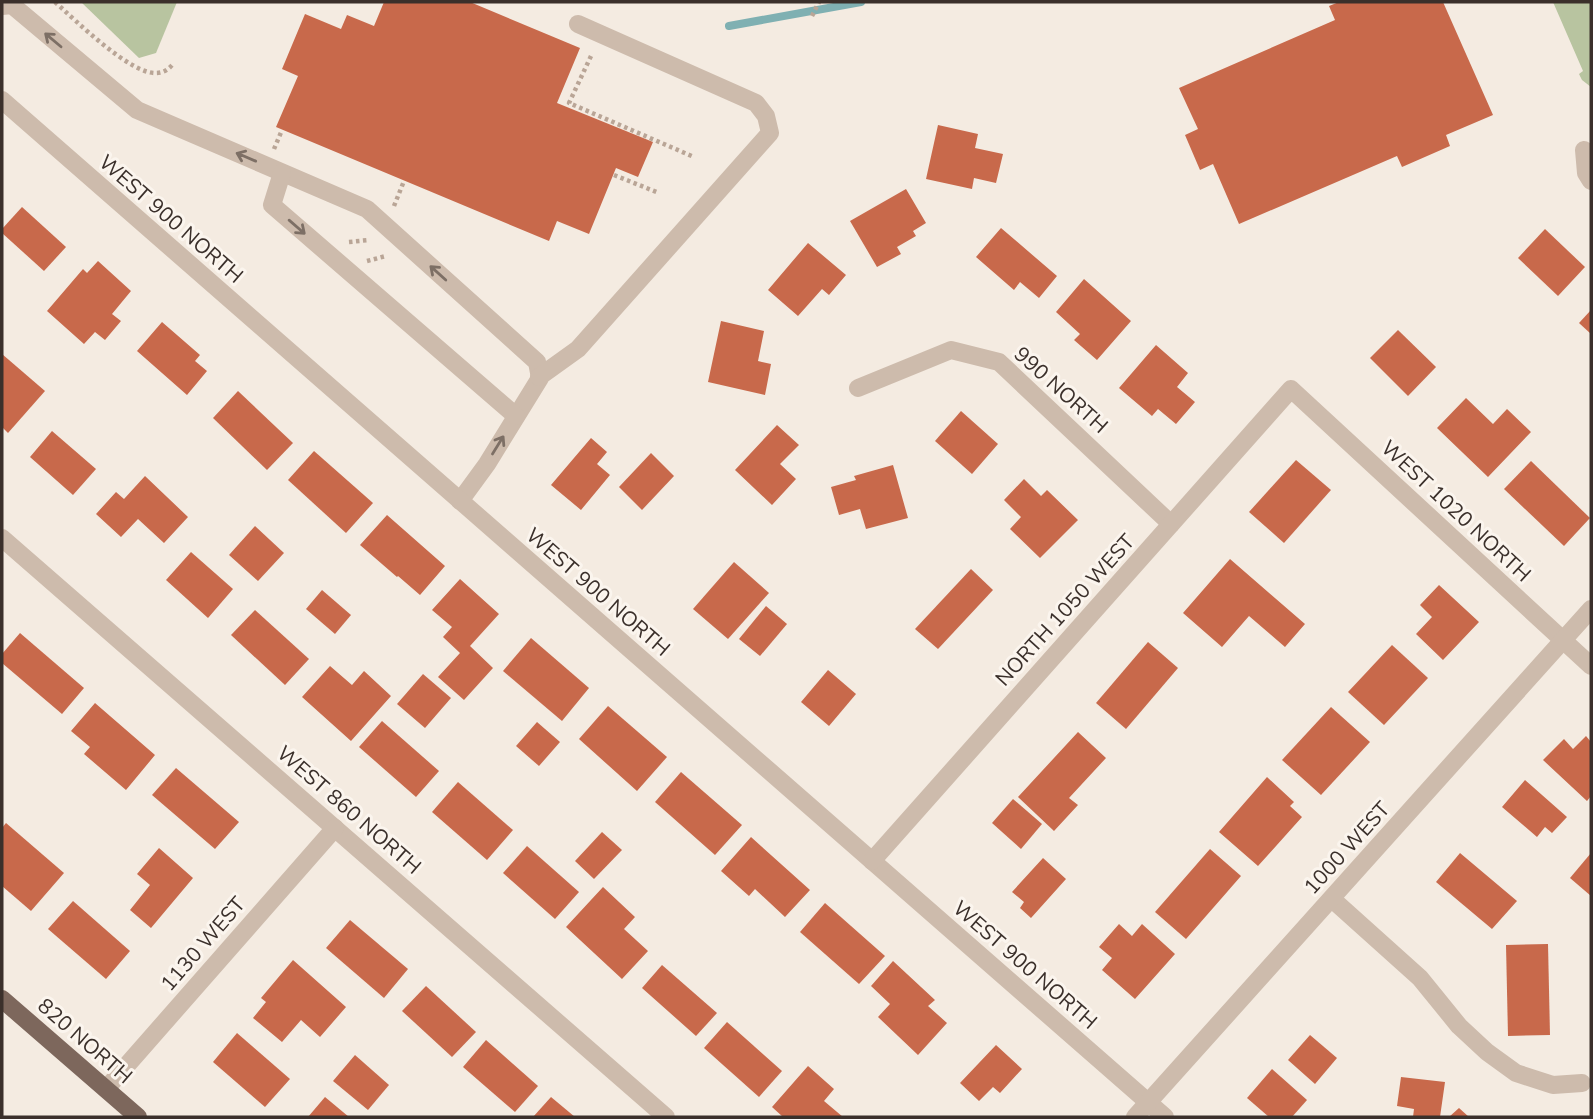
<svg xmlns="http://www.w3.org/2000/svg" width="1593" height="1119" font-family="'Nunito Sans',sans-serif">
<rect width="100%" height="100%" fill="#f4ebe1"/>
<!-- green -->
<g fill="#b8c4a0">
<polygon points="81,2 177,2 156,53 139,58"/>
<polygon points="1553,2 1591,2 1591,87 1582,80 1579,74 1583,71"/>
</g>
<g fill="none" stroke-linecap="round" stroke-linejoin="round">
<!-- stream -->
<polyline stroke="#7fb0b2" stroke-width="8" points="729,26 861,2"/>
</g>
<!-- building -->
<g fill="#c8694b">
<polygon points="384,2 470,2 580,48 557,103 653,142 638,177 616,168 589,234 557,221 549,241 276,127 298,76 282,69 305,14 341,29 347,15 374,26"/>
<polygon points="1339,2 1443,2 1493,115 1446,135 1450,146 1402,167 1397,156 1239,224 1213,164 1200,170 1185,135 1198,129 1179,88 1335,20 1329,6"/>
<polygon points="938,125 978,134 975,148 1003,154 996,183 974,178 972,189 926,179"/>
<polygon points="906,189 926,223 913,231 916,236 897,247 901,254 877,267 850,221"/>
<polygon points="22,207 66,247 44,271 2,233 2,229"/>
<polygon points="1001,228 1057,276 1039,298 1020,282 1014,290 976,257"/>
<polygon points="1545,229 1585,267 1558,296 1518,258"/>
<polygon points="808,243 846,275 829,295 822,289 798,316 768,290"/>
<polygon points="98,261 131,291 112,314 121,321 105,340 95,332 84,344 47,311 83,269 87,273"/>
<polygon points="1084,279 1131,321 1097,360 1074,340 1080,334 1056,312"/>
<polygon points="1591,310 1591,334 1579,323"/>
<polygon points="721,321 764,331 758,361 771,364 765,395 708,382"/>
<polygon points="162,322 200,355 195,361 207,371 187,395 137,351"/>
<polygon points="1398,330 1436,367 1408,396 1370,358"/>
<polygon points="1156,345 1188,373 1177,387 1195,402 1176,424 1158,409 1152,416 1119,388"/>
<polygon points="2,354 45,391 8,433 2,427"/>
<polygon points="238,391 293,443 267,470 213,418"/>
<polygon points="1466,398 1493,424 1507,409 1531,432 1488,477 1437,428"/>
<polygon points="961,411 998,444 972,474 935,441"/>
<polygon points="777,425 799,445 780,464 796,479 772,505 735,470"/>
<polygon points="52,431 96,469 73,495 30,457"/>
<polygon points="591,438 607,452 597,464 610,475 581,510 551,485"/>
<polygon points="314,451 373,503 346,533 288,480"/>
<polygon points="651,453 674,476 642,510 619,487"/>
<polygon points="1296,460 1331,490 1284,543 1249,512"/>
<polygon points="1531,461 1590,518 1564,546 1504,489"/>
<polygon points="893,465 908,518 866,529 860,509 839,515 831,487 856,480 854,476"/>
<polygon points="145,476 188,517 164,543 138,519 121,537 96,514 116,492 124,499"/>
<polygon points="1024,479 1041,496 1047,490 1078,520 1040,558 1010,529 1021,517 1004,500"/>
<polygon points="387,515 445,566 420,595 398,576 397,577 360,545"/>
<polygon points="255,526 284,553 258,581 229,555"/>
<polygon points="191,552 233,589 208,618 166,580"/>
<polygon points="1230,559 1305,624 1285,647 1249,616 1222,647 1183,613"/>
<polygon points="734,562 769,593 728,639 693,609"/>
<polygon points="971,569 993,590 938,649 915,629"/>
<polygon points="460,579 499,614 470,646 493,668 464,700 438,677 460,653 443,637 452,627 432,610"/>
<polygon points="1439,585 1479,622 1443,660 1416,634 1432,617 1420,605"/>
<polygon points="322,590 351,615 335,634 306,609"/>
<polygon points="766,606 787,624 760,656 739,639"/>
<polygon points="255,610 309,659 285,685 231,635"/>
<polygon points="20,633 84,688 62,714 2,663 2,654"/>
<polygon points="531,638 589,688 562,721 503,671"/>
<polygon points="1148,642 1178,668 1126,729 1096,703"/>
<polygon points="1392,645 1428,678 1384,725 1348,692"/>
<polygon points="330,666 352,685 364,671 391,696 351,741 302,697"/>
<polygon points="828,670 856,694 829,726 801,702"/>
<polygon points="423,674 451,698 425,728 397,704"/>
<polygon points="95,703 155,755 126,790 84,754 90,747 71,731"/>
<polygon points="608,706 667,757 637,791 579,739"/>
<polygon points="1331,707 1370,742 1321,795 1282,760"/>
<polygon points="382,721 439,771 416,797 359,747"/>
<polygon points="537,722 560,742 539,766 516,746"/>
<polygon points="1078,732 1106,758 1069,798 1078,805 1054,831 1018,797"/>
<polygon points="1586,736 1591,742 1591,796 1587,801 1543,760 1564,739 1573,749"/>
<polygon points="176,768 239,822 215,849 152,795"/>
<polygon points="681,772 742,825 715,855 655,802"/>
<polygon points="1267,777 1294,802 1290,806 1302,817 1258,866 1219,832"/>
<polygon points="1525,780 1567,817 1552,833 1545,827 1537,837 1502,807"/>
<polygon points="458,782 513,830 487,860 432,812"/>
<polygon points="1013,799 1042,824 1021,849 992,823"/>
<polygon points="6,823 64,873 31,911 2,886 2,828"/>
<polygon points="602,832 622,850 594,879 575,861"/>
<polygon points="751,837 810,890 785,917 755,889 749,896 721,871"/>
<polygon points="527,846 579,892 555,919 503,873"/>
<polygon points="159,848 193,878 151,928 130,910 150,885 137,874"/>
<polygon points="1210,849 1241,876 1186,939 1155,912"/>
<polygon points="1460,853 1517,901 1492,929 1436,882"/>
<polygon points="1591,853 1591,896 1570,878"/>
<polygon points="1043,858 1066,879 1031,918 1020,908 1024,902 1012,892"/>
<polygon points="603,887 635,917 624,929 648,951 622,979 566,927"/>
<polygon points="73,901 130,951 106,979 48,929"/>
<polygon points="825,903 885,956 859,984 800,932"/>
<polygon points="350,920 408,969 384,998 326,948"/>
<polygon points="1119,924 1132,936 1142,924 1175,954 1135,999 1102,970 1112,958 1099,947"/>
<polygon points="1548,944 1550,1035 1508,1036 1506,945"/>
<polygon points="293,960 346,1007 320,1037 301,1020 282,1042 253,1018 266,1002 261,998"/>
<polygon points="893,961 935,1000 928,1006 947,1023 918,1055 878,1017 890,1004 871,986"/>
<polygon points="662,965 717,1013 696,1036 642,988"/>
<polygon points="426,986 476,1032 452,1057 402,1011"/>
<polygon points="727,1022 782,1071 759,1097 704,1048"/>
<polygon points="237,1033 290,1079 265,1107 213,1062"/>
<polygon points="1310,1035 1337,1058 1315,1084 1288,1060"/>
<polygon points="486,1040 538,1086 515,1112 463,1067"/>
<polygon points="996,1045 1022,1069 1000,1093 993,1087 979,1101 960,1083"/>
<polygon points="355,1055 389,1085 368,1110 333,1081"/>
<polygon points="808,1066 834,1089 824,1101 843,1117 783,1117 772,1107"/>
<polygon points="1272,1069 1307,1100 1292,1117 1269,1117 1247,1098"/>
<polygon points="1401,1077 1445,1082 1440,1117 1413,1117 1414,1109 1397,1106"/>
<polygon points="325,1097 349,1117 308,1117"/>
<polygon points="551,1097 575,1117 533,1117"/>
<polygon points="1459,1108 1469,1117 1449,1117"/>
</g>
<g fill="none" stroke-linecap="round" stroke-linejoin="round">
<!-- path -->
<g stroke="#b9a596" stroke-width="4.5" stroke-dasharray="3.5 3.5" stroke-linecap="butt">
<path d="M55,2C75,20 130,74 156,73C164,73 169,69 174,63"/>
<polyline points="812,16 819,2"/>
<polyline points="591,56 569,103 694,157"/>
<polyline points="274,149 282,130"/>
<polyline points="614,175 659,193"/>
<polyline points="394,206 404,181"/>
<polyline points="349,242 369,240"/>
<polyline points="367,261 386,256"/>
</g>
<!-- minor -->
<g stroke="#cdbbac" stroke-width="18">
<polyline points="2,6 12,5 137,110 367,209 537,362 540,378 487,464 460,501"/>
<polyline points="2,100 1165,1117"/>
<polyline points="1584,150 1586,173 1591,181"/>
<polyline points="282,173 272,205 516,416"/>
<polyline points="539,377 578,349 770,133 766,116 756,103 578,24"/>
<polyline points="858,388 951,350 999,362 1171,524"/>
<polyline points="2,538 666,1117"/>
<polyline points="872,861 1291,389 1591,666"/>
<polyline points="1332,899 1420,978 1459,1026 1487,1052 1516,1073 1553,1085 1582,1083"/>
<polyline points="106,1089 335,828"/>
<polyline points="1135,1117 1591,609"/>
</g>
<!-- major -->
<polyline stroke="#7d675c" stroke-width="18" points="2,999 138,1117"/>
</g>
<!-- one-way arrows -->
<defs><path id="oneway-shaft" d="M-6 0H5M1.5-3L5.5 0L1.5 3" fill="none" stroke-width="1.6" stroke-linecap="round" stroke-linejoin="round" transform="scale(1.75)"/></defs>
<g stroke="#7d6f65">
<use href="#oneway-shaft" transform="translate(53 40) rotate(-140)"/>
<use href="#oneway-shaft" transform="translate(246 157) rotate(-157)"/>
<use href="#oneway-shaft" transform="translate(297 227) rotate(41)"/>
<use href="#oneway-shaft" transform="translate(438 273) rotate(-138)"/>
<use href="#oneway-shaft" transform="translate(498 445) rotate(-58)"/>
</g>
<g text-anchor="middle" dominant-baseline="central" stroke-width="6" stroke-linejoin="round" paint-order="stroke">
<!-- street labels -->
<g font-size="21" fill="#3b302b" stroke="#fbf5ee">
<text transform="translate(171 219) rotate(41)">WEST 900 NORTH</text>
<text transform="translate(1061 390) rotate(42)">990 NORTH</text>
<text transform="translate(1456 511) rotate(43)">WEST 1020 NORTH</text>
<text transform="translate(598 592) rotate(41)">WEST 900 NORTH</text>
<text transform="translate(1065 610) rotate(-48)">NORTH 1050 WEST</text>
<text transform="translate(349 810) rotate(41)">WEST 860 NORTH</text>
<text transform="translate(1347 848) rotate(-48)">1000 WEST</text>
<text transform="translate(203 944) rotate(-49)">1130 WEST</text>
<text transform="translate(1025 965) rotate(41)">WEST 900 NORTH</text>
<text transform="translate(85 1041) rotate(41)">820 NORTH</text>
</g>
</g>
<!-- border -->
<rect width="1593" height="1119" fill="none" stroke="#3b302b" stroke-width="7"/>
</svg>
